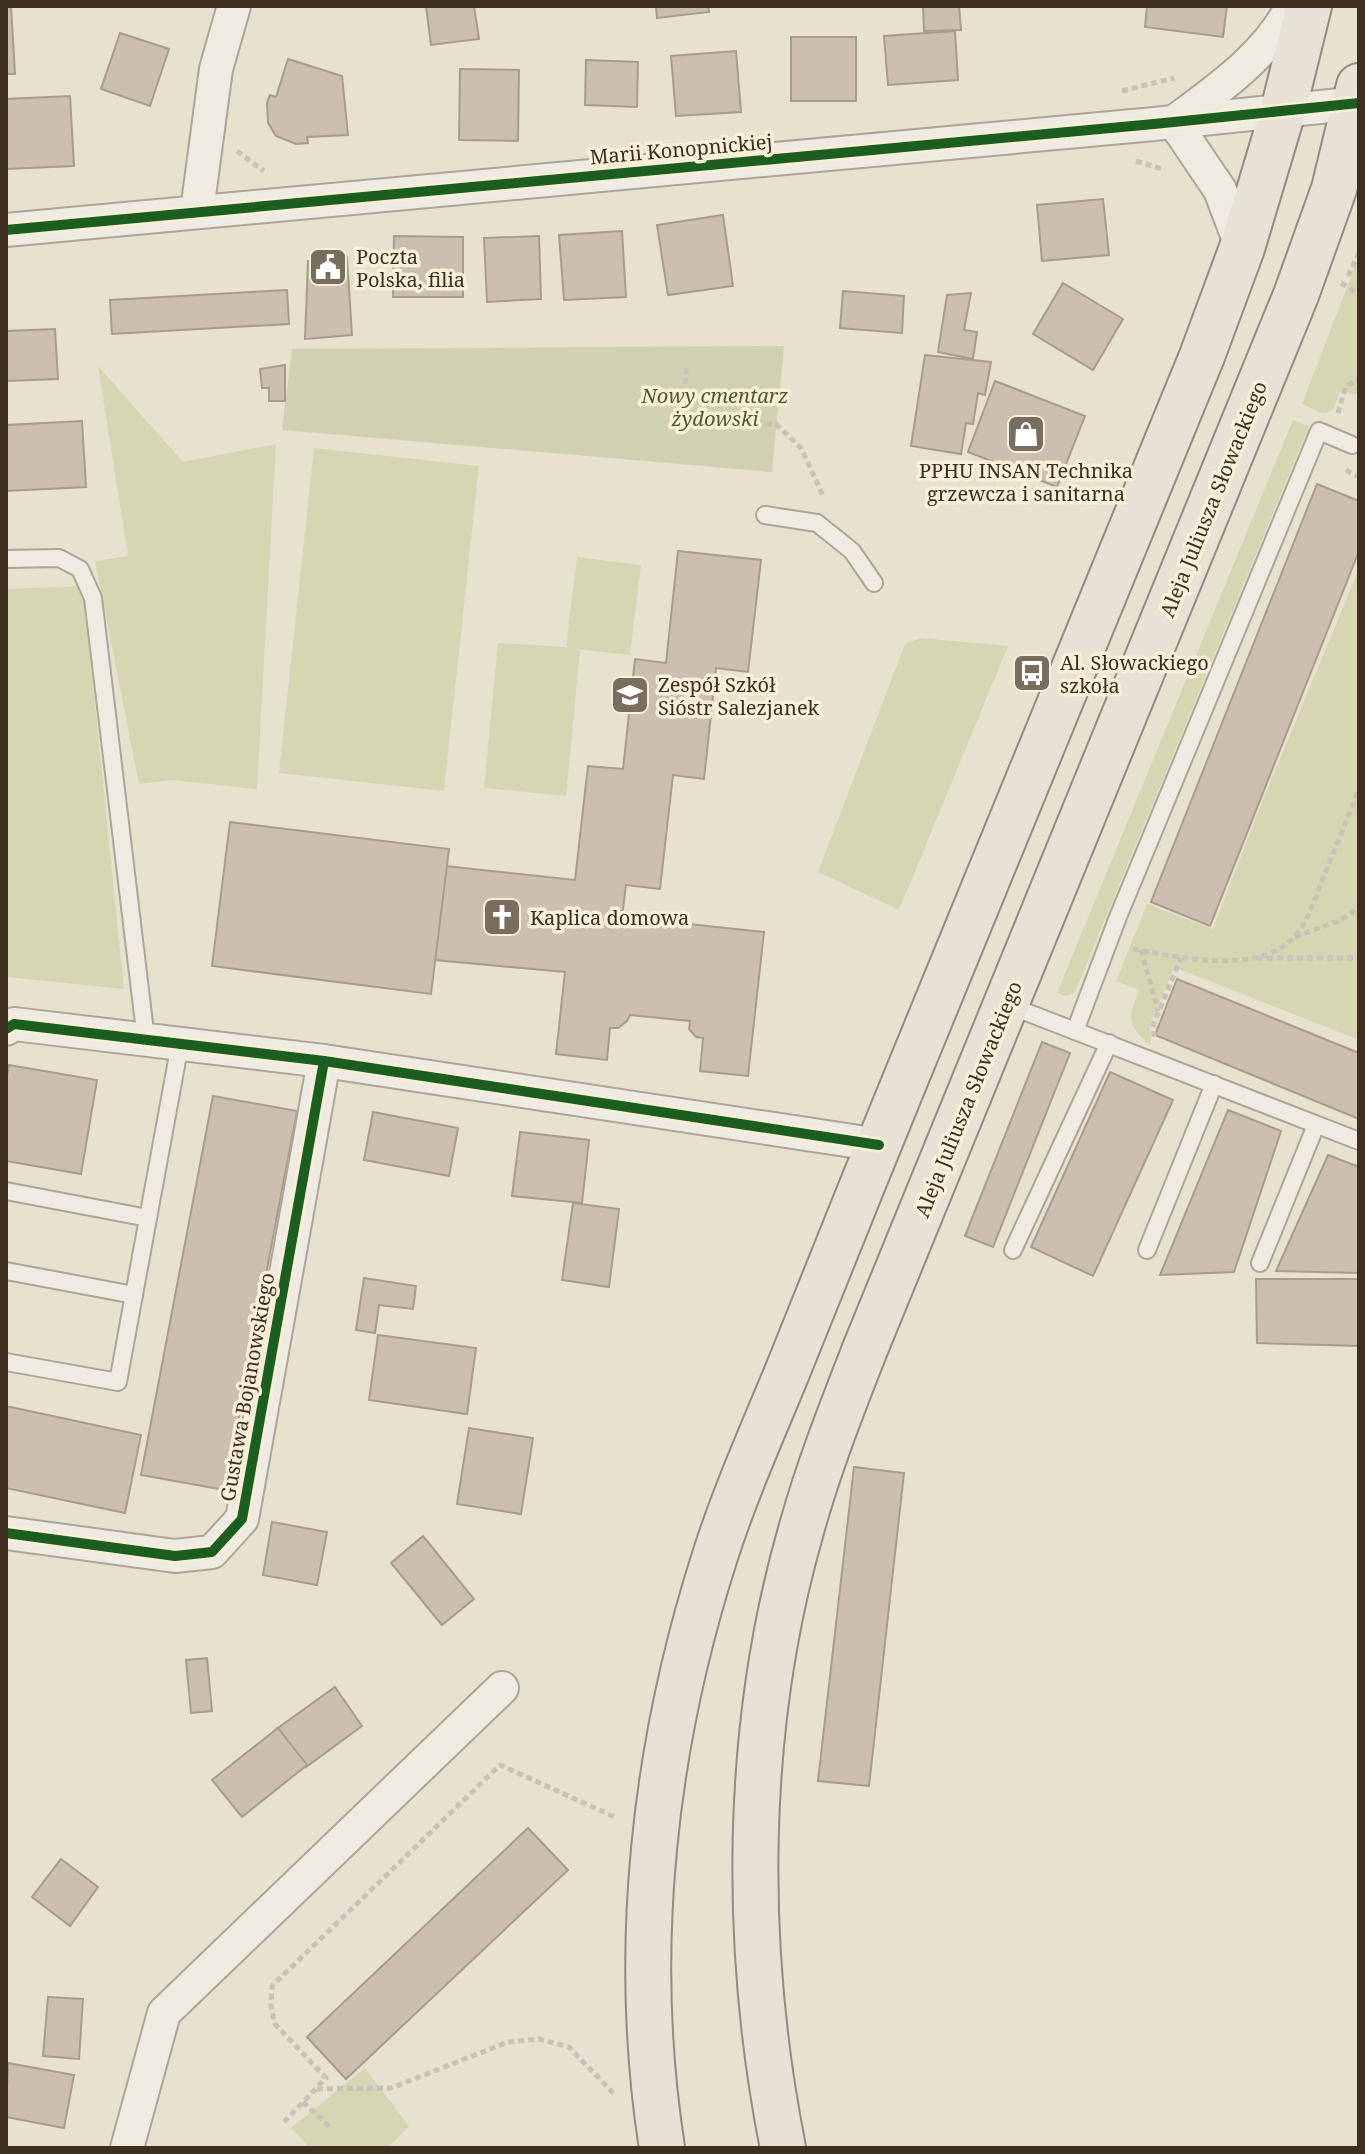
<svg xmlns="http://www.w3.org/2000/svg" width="1365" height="2154" font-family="'Noto Serif',serif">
<rect width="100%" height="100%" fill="#e7e1d0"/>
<!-- green -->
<g fill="#d6d7b2">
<polygon points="1359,256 1359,395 1340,391 1333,410 1324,414 1302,404"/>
<polygon points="98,366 183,462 276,444 257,789 172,780 139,784 95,561 128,556"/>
<polygon points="1293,420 1309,426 1075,992 1066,996 1057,993"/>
<polygon points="314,448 479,466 444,791 279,773"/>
<polygon points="577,557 641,565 630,655 576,649 580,651 566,796 484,788 498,643 566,647"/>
<path d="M1359,569V1040L1174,967L1150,1025L1151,1045C1126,1026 1128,1018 1139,990L1116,981L1147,904L1213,929L1262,802Z"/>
<polygon points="83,586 124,989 6,977 6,589"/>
<polygon points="921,638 1008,646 899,910 818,872 905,644"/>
<polygon points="365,2068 409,2126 388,2148 310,2148 291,2128"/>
</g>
<!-- cemetery -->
<polygon fill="#d0d1b2" points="784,346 772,472 282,430 292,349"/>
<!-- building -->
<g fill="#ccbfb1" stroke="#a89c8f" stroke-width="2">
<polygon points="6,6 11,6 15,74 6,74"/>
<polygon points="426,6 474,6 479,39 431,45"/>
<polygon points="656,6 708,6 709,12 657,18"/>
<polygon points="923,6 959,6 961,30 924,31"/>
<polygon points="1147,6 1227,6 1223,37 1145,27"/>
<polygon points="955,31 958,80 888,85 884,36"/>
<polygon points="120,33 169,49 150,106 101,89"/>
<rect x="791" y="37" width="65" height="64"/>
<polygon points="736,51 741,112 676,116 671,56"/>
<polygon points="288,59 342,76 348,135 307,137 308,143 296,144 276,136 268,123 267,103 270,95 276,97"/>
<polygon points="586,60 638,62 637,107 585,105"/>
<polygon points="460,69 519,70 518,141 459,140"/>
<polygon points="70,96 74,166 6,169 6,99"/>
<polygon points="1103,199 1109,255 1042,261 1037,205"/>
<polygon points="723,215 733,286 668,295 657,225"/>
<polygon points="622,231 626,297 564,300 559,235"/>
<polygon points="394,236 463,237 463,297 393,297"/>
<polygon points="539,236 541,299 487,302 484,238"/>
<polygon points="347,257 352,335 305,339 308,261"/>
<polygon points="1063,283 1123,319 1093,370 1033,334"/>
<polygon points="287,290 289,324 112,334 110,300"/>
<polygon points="843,291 904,296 902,333 840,328"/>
<polygon points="971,293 964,330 977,332 973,359 938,352 947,295"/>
<polygon points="55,329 58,379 6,381 6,331"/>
<polygon points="925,355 991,362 985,395 978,393 973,424 966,423 961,454 911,446"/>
<polygon points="285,365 285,401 269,401 269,388 262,388 260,369"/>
<polygon points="995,381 1085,416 1057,487 968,452"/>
<polygon points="82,421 86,487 6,491 6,425"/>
<polygon points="1317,484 1359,501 1359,551 1210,926 1151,902"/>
<polygon points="678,551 761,560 748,672 716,668 704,779 673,775 660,889 626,885 622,917 764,932 748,1076 700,1071 703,1038 696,1037 689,1029 690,1021 630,1015 627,1021 618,1028 610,1028 607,1060 556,1054 565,972 435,960 446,866 575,880 588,766 623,769 635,659 666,663"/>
<polygon points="230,822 449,849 431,994 212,966"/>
<polygon points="1177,979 1359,1053 1359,1119 1155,1035"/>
<polygon points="1042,1042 1070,1053 993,1247 965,1236"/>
<polygon points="9,1065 97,1080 81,1174 6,1161 6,1081"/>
<polygon points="1110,1072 1173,1100 1093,1276 1031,1247"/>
<polygon points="213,1096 297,1111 225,1490 141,1475"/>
<polygon points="1228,1110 1281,1131 1234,1272 1160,1275"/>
<polygon points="373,1112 458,1128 449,1176 364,1160"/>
<polygon points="520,1132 589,1140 582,1203 512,1196"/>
<polygon points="1328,1155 1359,1167 1359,1273 1276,1271"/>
<polygon points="573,1203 619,1209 609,1287 562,1280"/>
<polygon points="364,1278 416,1286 413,1309 379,1305 375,1333 356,1330"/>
<polygon points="1256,1279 1359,1279 1359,1346 1257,1343"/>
<polygon points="378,1335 476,1348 467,1414 369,1400"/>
<polygon points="6,1406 141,1435 125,1513 6,1488"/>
<polygon points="469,1428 533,1438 521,1514 457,1504"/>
<polygon points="854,1467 904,1473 869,1786 818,1781"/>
<polygon points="272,1522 327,1532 317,1585 263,1575"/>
<polygon points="423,1536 474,1599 442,1625 391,1563"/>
<polygon points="207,1658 212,1711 191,1713 186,1660"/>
<polygon points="335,1687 362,1726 306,1767 278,1728"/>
<polygon points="278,1728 307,1765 242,1817 212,1780"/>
<polygon points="528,1828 568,1870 346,2079 307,2037"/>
<polygon points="61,1859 98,1887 70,1926 32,1897"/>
<polygon points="48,1997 83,1999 79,2059 43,2056"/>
<polygon points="8,2063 74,2075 64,2128 6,2117"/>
</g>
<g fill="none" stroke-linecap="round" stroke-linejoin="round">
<!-- lane casing -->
<g stroke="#ada698" stroke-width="20">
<g id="lane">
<polyline points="765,515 817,523 852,551 874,583"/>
<polyline points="6,559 59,558 80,569 93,598 146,1040"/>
<polyline points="1008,1005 1359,1141"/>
<polyline points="1075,1031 1118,917 1319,431 1352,445"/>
<polyline points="6,1191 148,1218"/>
<polyline points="1013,1250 1109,1043"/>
<polyline points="1147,1250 1214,1084"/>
<polyline points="1260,1263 1316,1125"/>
<polyline points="6,1271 134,1295"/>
<polyline points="6,1362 118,1382 180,1044"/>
</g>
</g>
<!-- street casing -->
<g stroke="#ada698" stroke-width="36">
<g id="street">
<path d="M1174,122C1217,90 1268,55 1292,6"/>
<polyline points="1174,122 1220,190 1242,248"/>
<polyline points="197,211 216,69 234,6"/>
<polyline points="6,230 1154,124 1359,103"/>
<polyline points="6,1029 14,1024 324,1061 879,1145"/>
<polyline points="6,1533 175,1556 212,1552 242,1519 324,1061"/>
<polyline points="127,2148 164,2013 502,1688"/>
</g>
</g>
<!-- primary casing -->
<g stroke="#928b7f" stroke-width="48">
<g id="primary">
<path d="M662,2148C631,1950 654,1746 715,1556C735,1493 763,1431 788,1370C827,1273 866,1175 906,1078C1005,838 1103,597 1202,356L1242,248L1283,111L1309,6"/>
<path d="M783,2148C743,1946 744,1726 802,1527C819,1466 842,1408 865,1349L1296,295L1334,189L1359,86"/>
</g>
</g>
<!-- path -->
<g stroke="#c8c2b8" stroke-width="5" stroke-dasharray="6 4" stroke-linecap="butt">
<polyline points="1122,91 1174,78"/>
<polyline points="237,151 264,171"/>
<polyline points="1136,161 1165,170"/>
<polyline points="1348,276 1359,253"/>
<polyline points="1341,283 1359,294"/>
<polyline points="686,368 683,425 776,424 801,448 824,498"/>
<polyline points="1338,413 1346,386 1359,379"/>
<polyline points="1346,470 1359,477"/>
<polyline points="1295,937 1341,920 1359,907"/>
<path d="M1133,949C1177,957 1260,976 1294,937C1308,922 1314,900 1322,881C1334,851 1347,820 1359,789"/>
<polyline points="1141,950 1158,1011"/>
<polyline points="1257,958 1359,958"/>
<polyline points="1154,1037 1153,1025 1181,958"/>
<polyline points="317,2089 391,2088 508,2042 539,2039 569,2047 616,2096"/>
<polyline points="303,2102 331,2128"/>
<polyline points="284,2122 326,2078 275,2024 271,2007 272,1986 500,1765 615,1817"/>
</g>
<!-- lane -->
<use href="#lane" stroke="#efebe2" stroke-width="16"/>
<!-- street -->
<use href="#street" stroke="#efebe2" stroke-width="32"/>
<!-- primary -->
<use href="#primary" stroke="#e7e2d3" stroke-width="44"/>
<!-- cycleway casing -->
<g stroke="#f7efd7" stroke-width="15">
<g id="cycleway">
<polyline points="6,230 1154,124 1359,103"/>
<polyline points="6,1029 14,1024 324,1061 879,1145"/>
<polyline points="6,1533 175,1556 212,1552 242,1519 324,1061"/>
</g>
</g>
<!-- cycleway -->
<use href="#cycleway" stroke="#1b5e20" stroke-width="10"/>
</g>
<!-- icons -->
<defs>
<g id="civic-square" transform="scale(2)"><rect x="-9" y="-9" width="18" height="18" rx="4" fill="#786d5e" stroke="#f7efd7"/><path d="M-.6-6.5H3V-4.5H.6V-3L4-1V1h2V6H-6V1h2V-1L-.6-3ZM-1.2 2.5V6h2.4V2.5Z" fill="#fff"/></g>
<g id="shop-square" transform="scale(2)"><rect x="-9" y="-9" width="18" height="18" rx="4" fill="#786d5e" stroke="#f7efd7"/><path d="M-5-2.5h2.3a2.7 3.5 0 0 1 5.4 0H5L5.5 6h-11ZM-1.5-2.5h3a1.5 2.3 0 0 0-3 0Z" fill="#fff"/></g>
<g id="bus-square" transform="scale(2)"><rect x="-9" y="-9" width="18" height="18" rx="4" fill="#786d5e" stroke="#f7efd7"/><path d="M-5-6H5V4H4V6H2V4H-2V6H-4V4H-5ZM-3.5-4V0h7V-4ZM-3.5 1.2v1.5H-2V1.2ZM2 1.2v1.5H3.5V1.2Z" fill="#fff"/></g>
<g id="school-square" transform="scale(2)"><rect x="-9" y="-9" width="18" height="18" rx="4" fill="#786d5e" stroke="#f7efd7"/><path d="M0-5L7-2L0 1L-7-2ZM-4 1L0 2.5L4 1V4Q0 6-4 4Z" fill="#fff"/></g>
<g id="church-square" transform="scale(2)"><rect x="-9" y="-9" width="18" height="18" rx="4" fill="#786d5e" stroke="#f7efd7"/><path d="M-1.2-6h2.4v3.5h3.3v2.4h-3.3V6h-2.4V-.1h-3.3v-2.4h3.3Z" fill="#fff"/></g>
</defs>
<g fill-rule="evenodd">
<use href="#civic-square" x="328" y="267"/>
<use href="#shop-square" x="1026" y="434"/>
<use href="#bus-square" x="1032" y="673"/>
<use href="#school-square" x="630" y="695"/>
<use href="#church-square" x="502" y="917"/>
</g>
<g text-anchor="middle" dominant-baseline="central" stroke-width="7" stroke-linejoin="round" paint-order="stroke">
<!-- street labels -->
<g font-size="20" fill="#3d2e20" stroke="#f7efd7">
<text transform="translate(681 149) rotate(-5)">Marii Konopnickiej</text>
<text transform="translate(1213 499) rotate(-68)">Aleja Juliusza Słowackiego</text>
<text transform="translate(968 1099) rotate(-68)">Aleja Juliusza Słowackiego</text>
<text transform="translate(247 1387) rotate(-80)">Gustawa Bojanowskiego</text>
</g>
<!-- poi labels -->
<g font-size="20" fill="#3d2e20" stroke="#f7efd7" text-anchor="start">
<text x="356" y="256">Poczta<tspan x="356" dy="23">Polska, filia</tspan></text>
<text x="1026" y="470" text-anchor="middle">PPHU INSAN Technika<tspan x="1026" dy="23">grzewcza i sanitarna</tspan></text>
<text x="1060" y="662">Al. Słowackiego<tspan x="1060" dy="23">szkoła</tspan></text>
<text x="658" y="684">Zespół Szkół<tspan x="658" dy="23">Sióstr Salezjanek</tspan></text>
<text x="530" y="917">Kaplica domowa</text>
</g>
<!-- park labels -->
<g font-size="20" font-style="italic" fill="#4c5a25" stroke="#f7efd7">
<text x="715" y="395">Nowy cmentarz<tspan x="715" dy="23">żydowski</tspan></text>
</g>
</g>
<!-- border -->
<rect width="1365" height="2154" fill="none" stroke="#3d2e20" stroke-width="16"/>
</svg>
